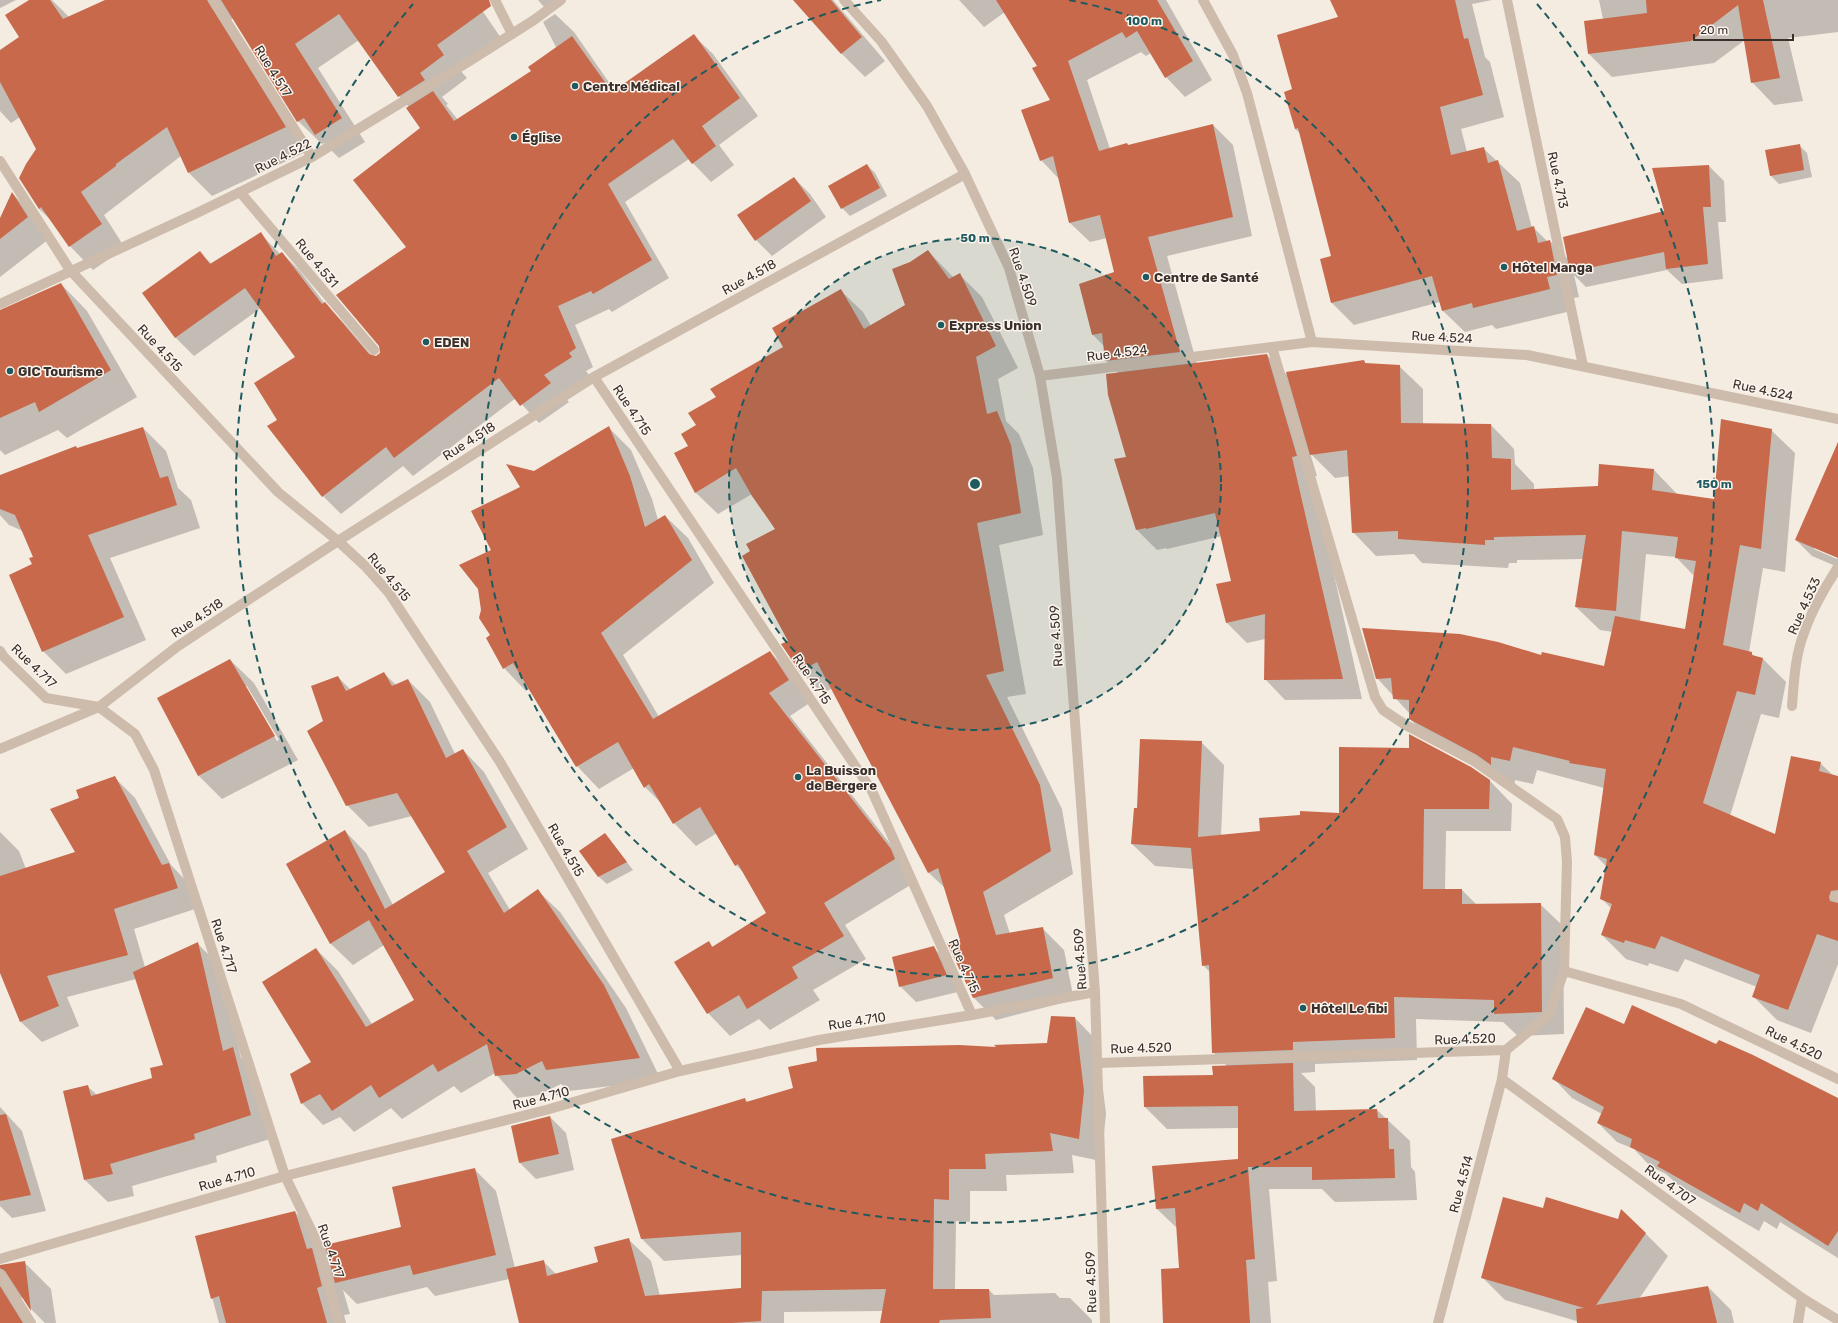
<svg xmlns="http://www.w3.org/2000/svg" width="1838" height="1323" font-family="Rubik,sans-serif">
<rect width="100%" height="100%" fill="#f4ebe1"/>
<!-- shadow -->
<g fill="#0003" fill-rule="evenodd">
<polygon points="0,0 16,0 0,8"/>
<polygon points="31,0 52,0 69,17 107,0 475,0 501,38 459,69 467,78 442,97 448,104 446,105 458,120 582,97 543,22 555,14 574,32 615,91 694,36 713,54 758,116 719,145 734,165 711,182 689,159 625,202 669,278 612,312 609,309 575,325 593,367 586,371 589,375 561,393 569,402 539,423 516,398 413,476 403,466 341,514 323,496 269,427 279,420 296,357 261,308 194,356 176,338 144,294 200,253 212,264 261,234 280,254 282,253 300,271 325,304 343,322 373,357 378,356 381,352 407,247 422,128 409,107 399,96 359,40 318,68 365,142 339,158 324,143 322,144 298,121 233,18 230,21 308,151 212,196 189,173 181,156 104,215 125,248 93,270 70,246 53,222 39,209 20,178 37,149 20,117 11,123 0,111 0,51 20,37"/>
<polygon points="538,0 557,0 544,7"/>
<polygon points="794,0 833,0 885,61 865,77 842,54"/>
<path d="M959,0H1166L1212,80L1185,97L1166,77L1151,53L1146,56L1141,52L1087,80L1110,149L1127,144L1129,146L1213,125L1233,145L1252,236L1167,256L1197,364L1267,355L1289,377L1364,361L1367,365L1399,366L1423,389V425H1491L1514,449L1515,464L1534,484V490L1599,487L1654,470L1677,494L1715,500L1771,430L1795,453L1785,572L1763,568L1749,652L1756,657L1763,659L1786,682L1779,718L1761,714L1730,816L1776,835L1820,763L1834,776L1838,777V964L1811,1033L1777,1020L1753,996L1757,987L1685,959L1678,972L1649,963L1648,966L1626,959L1602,935L1612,909L1602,899L1607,867L1595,855L1604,788L1537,770L1533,784L1515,780L1514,787L1434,743L1410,719V714L1377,678L1542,656L1605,667L1613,632L1600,630L1576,607L1583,559L1517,560V563H1509L1508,568L1422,563L1414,554L1376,556L1353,532L1350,476L1335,478L1310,453L1317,476L1312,477L1362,699L1285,700L1265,679V639L1247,643L1227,623L1217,585L1233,581L1222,536L1167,549L1166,548L1157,550L1137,530L1119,374L1106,361L1104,346L1093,335L1115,273L1107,238L1090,242L1070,223L1059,179L1041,160L1051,101L1038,66L1005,12L984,27ZM1646,554L1676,557L1694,576L1686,630L1640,622Z"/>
<polygon points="1332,0 1492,0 1472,4 1485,57 1490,62 1504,117 1461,129 1467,152 1483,148 1520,183 1532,228 1534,228 1548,242 1550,241 1569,260 1665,212 1709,166 1724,181 1726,222 1718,222 1723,279 1682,284 1667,270 1586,287 1574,275 1579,297 1568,299 1571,311 1496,329 1492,325 1465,332 1442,310 1440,302 1354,325 1332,303 1332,257 1301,134 1295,129 1339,18"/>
<polygon points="1599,0 1838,0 1838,32 1788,38 1803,101 1774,105 1752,82 1745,40 1714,63 1612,77 1589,54 1603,19"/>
<polygon points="1799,145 1807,153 1812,177 1779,184 1771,176 1767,151"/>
<polygon points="867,165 875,173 887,196 850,216 842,208"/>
<polygon points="794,178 810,194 826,217 772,256 756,240"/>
<polygon points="13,194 34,215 49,239 0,277 0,221"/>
<polygon points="928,251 954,278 959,274 982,297 1018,368 998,379 1006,421 1019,434 1033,468 1043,535 999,545 1026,694 1007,697 1062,809 1073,874 1004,915 1010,934 1042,928 1064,950 1074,1000 996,1020 974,998 961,941 946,889 929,873 832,688 823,694 801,672 783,645 789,641 752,552 776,529 752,494 718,514 695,492 689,446 697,426 718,397 784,347 840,290 863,312 871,326 906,305 911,263"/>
<polygon points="61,284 87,311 137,397 67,438 58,430 5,455 0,450 0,311"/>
<polygon points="143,428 166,451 178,488 191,500 200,528 110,558 146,640 66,674 43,651 33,565 34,557 23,531 9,525 0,515 0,477 77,449"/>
<polygon points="609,428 631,450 652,499 658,520 665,516 688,538 714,583 623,655 659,717 770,652 792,675 811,702 790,716 913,873 917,881 845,925 866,959 813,990 820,1000 770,1030 759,1019 730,1036 708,1013 709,942 713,947 767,913 743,872 736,865 717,833 696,846 674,823 663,805 645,787 634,768 599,789 577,766 529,689 526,691 504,668 491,636 492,551 521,487 534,472"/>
<path d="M1838,445V567L1812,556L1796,540ZM1814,547L1838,557L1837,559L1814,549Z"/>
<path d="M230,660L254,683L298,760L222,799L199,776L158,699ZM245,686H247L279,740L277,741Z"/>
<polygon points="384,673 396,685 408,680 430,702 455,754 463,750 484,772 528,849 488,873 510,910 538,891 560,912 626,1008 661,1080 569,1091 561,1084 538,1095 517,1098 495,1073 461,1093 454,1086 402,1119 391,1108 354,1132 340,1117 323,1125 302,1103 313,1062 316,949 338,971 372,1024 415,1000 384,945 353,965 331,944 287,864 345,831 366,853 393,905 446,872 412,816 369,827 347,805 324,721 338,677 351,690"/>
<polygon points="1201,742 1224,765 1221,836 1261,832 1490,781 1512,804 1511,831 1446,831 1445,890 1462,890 1477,905 1540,904 1563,926 1564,1034 1518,1036 1503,1022 1416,1019 1417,1060 1315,1064 1315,1072 1301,1073 1315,1087 1316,1111 1377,1110 1410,1141 1411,1167 1415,1172 1417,1200 1335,1202 1322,1189 1269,1189 1277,1281 1268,1282 1271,1323 1164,1323 1180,1269 1178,1229 1157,1209 1239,1160 1239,1128 1167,1129 1145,1107 1214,1076 1227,1066 1213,1052 1211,973 1203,965 1194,869 1155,866 1132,844 1138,809"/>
<polygon points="114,777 135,798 171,865 190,885 198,908 134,929 145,967 197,943 220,966 241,1058 255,1071 273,1138 216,1156 217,1162 132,1186 134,1196 108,1202 85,1180 64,1091 87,1086 97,1095 153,1079 164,1065 136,979 67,997 79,1026 42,1042 21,1022 0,970 0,832 19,851 26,869 77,852 80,799"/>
<polygon points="605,834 633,870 607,884 599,877 581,851"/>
<polygon points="934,948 950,964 962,991 916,1002 900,986"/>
<polygon points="1075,1018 1097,1041 1106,1114 1101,1161 1072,1155 1074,1173 1006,1175 1007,1191 970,1191 970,1222 956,1221 955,1290 989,1290 994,1295 1055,1293 1060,1298 1070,1298 1092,1320 1092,1323 881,1323 883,1311 784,1312 784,1323 520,1323 509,1279 435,1296 427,1287 357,1304 343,1290 350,1314 344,1315 346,1323 219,1323 196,1237 295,1212 323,1240 324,1246 402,1227 474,1169 496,1191 515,1268 543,1261 556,1274 599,1263 628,1239 651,1261 660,1296 742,1289 742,1255 664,1261 642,1239 745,1099 748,1103 997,1048 1047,1044"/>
<polygon points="1624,1025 1838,1107 1838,1258 1780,1222 1777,1229 1764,1221 1759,1231 1678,1185 1666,1174 1650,1166 1634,1149 1617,1142 1598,1123 1602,1114 1572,1098 1553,1078"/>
<polygon points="0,1107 22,1131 46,1211 12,1218 0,1206"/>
<polygon points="550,1117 566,1133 574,1170 536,1179 520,1163 512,1126"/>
<polygon points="1544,1209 1645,1233 1668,1256 1639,1299 1708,1287 1731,1310 1734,1323 1583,1323 1505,1300 1482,1277"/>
<polygon points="24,1262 51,1289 56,1323 45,1323 32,1310 23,1296 20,1301 32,1323 0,1323 0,1266"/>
</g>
<!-- building -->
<g fill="#c8694b">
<polygon points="29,0 50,0 63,19 105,0 207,0 286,127 188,173 167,127 116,164 116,166 81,192 102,224 69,247 41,207 39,209 19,178 26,164 36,149 0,82 0,50 19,37 5,15"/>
<polygon points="221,0 489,0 491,6 437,45 444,55 420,73 425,80 398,97 339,14 295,44 342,118 315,135 304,118 297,122"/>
<polygon points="793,0 831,0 862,37 841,54"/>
<polygon points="996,0 1157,0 1193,61 1165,78 1137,31 1126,38 1122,32 1068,61 1099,151 1127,143 1128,145 1213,124 1233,217 1148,237 1180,352 1105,361 1102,333 1092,335 1079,284 1114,272 1100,215 1069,223 1053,156 1040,161 1021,110 1050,100 1032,68 1037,66"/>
<polygon points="1330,0 1455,0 1464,39 1468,38 1483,95 1440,107 1451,155 1484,147 1488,163 1498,160 1517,231 1534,226 1538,243 1550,240 1557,275 1547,277 1550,289 1473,308 1472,303 1442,311 1432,276 1331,303 1320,259 1331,256 1298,128 1295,129 1284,92 1292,89 1277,35 1338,17"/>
<polygon points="1646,0 1763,0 1780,78 1751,83 1738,5 1691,41 1588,54 1584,21 1647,13"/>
<polygon points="694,34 740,98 702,126 716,146 692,164 673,139 608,184 652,260 593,294 591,291 558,306 576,348 569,353 572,357 544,375 551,383 520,406 499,378 394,458 386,447 322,497 267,426 277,420 254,383 295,357 245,288 175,338 142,293 200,251 210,264 261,232 276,256 282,252 322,304 325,302 369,354 376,356 380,353 379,346 336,295 406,247 353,180 420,128 406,108 433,91 454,121 531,71 528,67 572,36 612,92"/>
<polygon points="1800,144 1804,170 1770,176 1765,150"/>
<polygon points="867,164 880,188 841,209 828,186"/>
<polygon points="1709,165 1711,207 1703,207 1708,264 1666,269 1664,252 1570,272 1563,237 1664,211 1652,168"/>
<polygon points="794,177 811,201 755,241 737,215"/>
<polygon points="12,192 28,217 0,239 0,218"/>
<polygon points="928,250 949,279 960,273 996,346 976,357 987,414 997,411 1011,445 1021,513 977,523 1004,671 986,675 1040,785 1051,851 983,892 996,935 1043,927 1053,978 973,998 947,943 960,940 938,868 928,873 817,662 800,672 781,644 788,641 742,556 750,551 746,544 775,529 752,496 736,468 695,493 674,453 688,446 681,434 696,425 688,413 716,397 710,389 783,347 772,328 841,289 864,329 905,305 892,269 910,262"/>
<polygon points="61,283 111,370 39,412 35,402 0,418 0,310"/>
<polygon points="1267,354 1297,456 1292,457 1343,679 1264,680 1265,614 1226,623 1216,584 1231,581 1215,513 1146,529 1146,528 1136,530 1114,459 1126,457 1108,395 1106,374"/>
<polygon points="1364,360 1365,363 1400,365 1401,423 1491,424 1492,458 1511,459 1511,490 1598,486 1599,464 1654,469 1652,490 1714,499 1721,419 1772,429 1761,549 1740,545 1723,645 1752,652 1752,655 1763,658 1755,695 1737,691 1703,803 1775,834 1791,756 1821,762 1819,771 1838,776 1838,890 1831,891 1829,897 1830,901 1838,903 1838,941 1817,934 1788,1010 1752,997 1760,975 1661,936 1655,949 1625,940 1624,943 1601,935 1612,904 1600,899 1607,859 1594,855 1606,769 1569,763 1570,761 1513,747 1510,761 1491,757 1491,765 1477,755 1409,719 1409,700 1393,699 1391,678 1376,679 1362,628 1460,634 1498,642 1541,655 1542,652 1604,666 1615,616 1685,629 1696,561 1675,558 1678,537 1622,531 1616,611 1575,607 1586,535 1494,537 1494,540 1485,540 1485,545 1398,539 1398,531 1352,533 1347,450 1310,455 1286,372"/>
<polygon points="609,426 630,476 645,527 665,515 692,560 601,633 653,719 770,651 789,680 769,693 891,849 895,859 824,903 844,936 792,967 798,978 747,1009 739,995 707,1014 674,962 709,941 712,947 766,913 738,864 735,866 700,807 673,824 649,784 644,788 618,742 576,767 513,663 503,669 486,638 490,635 479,618 481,610 478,589 459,565 491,550 471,511 520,487 506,464 534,471"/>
<polygon points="143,427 160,478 168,476 177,505 88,535 124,617 42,652 9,575 32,564 29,558 33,557 15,515 0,509 0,475 76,446 77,448"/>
<polygon points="1838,442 1838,558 1795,540"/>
<polygon points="230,659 275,736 198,776 157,698"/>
<polygon points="384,672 392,686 408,679 446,758 463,749 507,827 467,851 504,913 538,889 604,985 640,1058 546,1070 542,1061 516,1074 495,1076 487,1044 438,1072 433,1064 379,1098 371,1085 332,1111 320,1094 301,1104 290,1074 311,1062 262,982 316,948 366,1027 414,1000 369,920 330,944 286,864 345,830 385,909 445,872 397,793 346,806 307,731 323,721 311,686 338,676 346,691"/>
<polygon points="1409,734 1471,767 1490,780 1489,809 1424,809 1423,889 1462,889 1462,904 1541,903 1542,1012 1494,1014 1494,1000 1394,997 1395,1038 1293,1042 1293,1050 1212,1053 1209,965 1202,966 1191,848 1131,844 1134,808 1137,808 1140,739 1202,741 1198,837 1260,831 1259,818 1300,815 1300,811 1339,813 1339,747 1409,748"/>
<polygon points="115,776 162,865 169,863 178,888 114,909 128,955 47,976 59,1006 20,1022 0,973 0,876 75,852 50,809 79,798 76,790"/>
<polygon points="605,833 627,862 598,877 579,851"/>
<polygon points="198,942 223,1051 233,1047 251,1115 194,1134 195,1139 110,1164 113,1174 84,1180 63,1091 88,1085 91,1096 152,1078 150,1068 163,1065 133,972"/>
<polygon points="934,946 947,975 899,987 892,957"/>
<polygon points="1632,1005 1716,1044 1719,1040 1753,1055 1838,1098 1838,1231 1828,1246 1761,1203 1758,1211 1744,1203 1740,1213 1657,1166 1660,1162 1630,1147 1632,1139 1597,1123 1604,1107 1552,1079 1586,1007 1624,1024"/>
<polygon points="1051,1016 1075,1017 1084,1091 1079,1139 1050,1133 1053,1151 985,1154 986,1169 949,1169 949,1200 934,1199 933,1289 989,1289 991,1318 940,1320 939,1323 880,1323 886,1289 762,1291 761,1321 732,1323 519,1323 506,1269 544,1260 547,1276 598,1262 594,1247 629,1238 645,1296 741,1288 741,1232 641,1239 611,1139 745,1098 746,1102 793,1088 788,1067 817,1061 816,1048 959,1045 996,1047 994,1045 1047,1043"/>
<polygon points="1293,1063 1294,1111 1377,1109 1378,1118 1388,1118 1389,1149 1394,1149 1395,1178 1312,1180 1312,1167 1248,1167 1255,1259 1246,1260 1250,1323 1163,1323 1161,1269 1179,1268 1175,1208 1156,1209 1152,1166 1238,1159 1238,1106 1144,1107 1143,1076 1213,1075 1212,1066"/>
<polygon points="6,1114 31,1195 0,1201 0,1115"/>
<polygon points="550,1116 559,1154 519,1163 511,1126"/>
<polygon points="475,1168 496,1255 413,1275 410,1265 335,1283 325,1245 401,1227 392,1187"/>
<polygon points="1503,1197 1543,1208 1546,1197 1618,1219 1621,1209 1646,1233 1596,1305 1708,1286 1717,1323 1577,1323 1576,1309 1584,1308 1481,1278"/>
<polygon points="295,1211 307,1249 312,1248 322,1286 317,1288 327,1323 226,1323 219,1296 211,1299 195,1236"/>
<polygon points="25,1261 31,1311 5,1271 0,1268 0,1265"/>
<polygon points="0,1286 23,1323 0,1323"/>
</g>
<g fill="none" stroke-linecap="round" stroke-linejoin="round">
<!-- minor -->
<g stroke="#cdbbac" stroke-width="10">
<polyline points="213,0 312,157"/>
<polyline points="495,0 512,34"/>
<polyline points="844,0 881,41 927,106 965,174 1009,268 1040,376 1057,478 1095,992 1105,1323"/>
<polyline points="1203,0 1233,55 1247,93 1312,342"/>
<polyline points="1507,0 1583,366"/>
<polyline points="0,161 70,270 278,492 338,541 365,566 389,593 500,762 680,1071"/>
<polyline points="240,192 374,350"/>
<polyline points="0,304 199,212 312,157 468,62 534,20 561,0"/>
<polyline points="1272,347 1375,697 1383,710 1404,724 1474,761 1557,819 1565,837 1567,862 1564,971"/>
<polyline points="1040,376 1312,342 1527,355 1838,419"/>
<polyline points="594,377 872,791 972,1015"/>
<polyline points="0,651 4,657 46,698 99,707 135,734 154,770 285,1176 317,1242 339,1323"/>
<path d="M1792,706C1794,681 1795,656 1804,633C1812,609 1825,588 1838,567"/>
<polyline points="0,749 99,707 178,646 338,541 594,377 965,174"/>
<polyline points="1835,896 1838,897"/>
<polyline points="1098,1063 1506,1050 1549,1015 1564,971 1681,1004 1838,1079"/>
<polyline points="1502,1079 1802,1298 1798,1323"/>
<polyline points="0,1259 285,1176 546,1110 680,1071 819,1040 972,1015 1095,992"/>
<polyline points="0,1274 31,1323"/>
<polyline points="1802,1298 1838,1320"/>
<polyline points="1438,1323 1502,1079 1506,1050"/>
</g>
</g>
<!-- distance rings -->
<circle cx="975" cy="484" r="246" fill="#1f5a5e" fill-opacity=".12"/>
<g fill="none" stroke="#1f5a5e" stroke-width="2" stroke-dasharray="7 5">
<circle cx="975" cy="484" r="246"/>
<path d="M1069 0A493 493 0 1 1 881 0"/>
<path d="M1537 4A739 739 0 1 1 413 4"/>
</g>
<!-- markers -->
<g fill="#1f5a5e" stroke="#fbf5ee" stroke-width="1.5">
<circle cx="575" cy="86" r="4"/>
<circle cx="514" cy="137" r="4"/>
<circle cx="1504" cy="267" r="4"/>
<circle cx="1146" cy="277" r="4"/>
<circle cx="941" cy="325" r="4"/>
<circle cx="426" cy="342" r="4"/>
<circle cx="10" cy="371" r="4"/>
<circle cx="798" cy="777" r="4"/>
<circle cx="1303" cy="1008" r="4"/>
</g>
<g text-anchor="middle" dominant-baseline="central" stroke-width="3" stroke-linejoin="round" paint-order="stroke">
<!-- street labels -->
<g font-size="13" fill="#3b302b" stroke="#fbf5ee">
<text transform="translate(273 71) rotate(58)">Rue 4.517</text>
<text transform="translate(283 156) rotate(-27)">Rue 4.522</text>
<text transform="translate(1558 180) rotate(78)">Rue 4.713</text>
<text transform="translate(317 263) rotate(50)">Rue 4.531</text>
<text transform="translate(749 277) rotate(-29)">Rue 4.518</text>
<text transform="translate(1023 277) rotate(71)">Rue 4.509</text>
<text transform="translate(1442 337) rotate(3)">Rue 4.524</text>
<text transform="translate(160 348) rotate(47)">Rue 4.515</text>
<text transform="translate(1117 353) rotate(-7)">Rue 4.524</text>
<text transform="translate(1763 390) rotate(12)">Rue 4.524</text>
<text transform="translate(632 410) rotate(56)">Rue 4.715</text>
<text transform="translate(469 441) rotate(-33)">Rue 4.518</text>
<text transform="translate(389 577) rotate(50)">Rue 4.515</text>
<text transform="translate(1804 606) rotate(-66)">Rue 4.533</text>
<text transform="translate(197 618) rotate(-34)">Rue 4.518</text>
<text transform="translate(1056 636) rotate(-94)">Rue 4.509</text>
<text transform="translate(34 666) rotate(44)">Rue 4.717</text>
<text transform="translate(812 679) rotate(56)">Rue 4.715</text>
<text transform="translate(566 850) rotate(60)">Rue 4.515</text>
<text transform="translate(224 946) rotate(72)">Rue 4.717</text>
<text transform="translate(1080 959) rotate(-94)">Rue 4.509</text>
<text transform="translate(964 966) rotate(66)">Rue 4.715</text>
<text transform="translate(857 1021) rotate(-9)">Rue 4.710</text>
<text transform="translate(1465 1039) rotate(-2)">Rue 4.520</text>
<text transform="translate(1794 1043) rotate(26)">Rue 4.520</text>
<text transform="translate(1141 1048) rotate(-2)">Rue 4.520</text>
<text transform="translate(541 1098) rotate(-15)">Rue 4.710</text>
<text transform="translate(227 1179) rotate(-16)">Rue 4.710</text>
<text transform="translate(1461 1184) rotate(-75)">Rue 4.514</text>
<text transform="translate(1670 1185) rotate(36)">Rue 4.707</text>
<text transform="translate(331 1251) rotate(71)">Rue 4.717</text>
<text transform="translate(1091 1282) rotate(-92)">Rue 4.509</text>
</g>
<!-- poi labels -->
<g font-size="13" font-weight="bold" fill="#3b302b" stroke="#fbf5ee" text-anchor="start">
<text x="583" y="86">Centre Médical</text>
<text x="522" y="137">Église</text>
<text x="1512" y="267">Hôtel Manga</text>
<text x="1154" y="277">Centre de Santé</text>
<text x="949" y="325">Express Union</text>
<text x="434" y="342">EDEN</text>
<text x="18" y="371">GIC Tourisme</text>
<text x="806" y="770">La Buisson<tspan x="806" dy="15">de Bergere</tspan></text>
<text x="1311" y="1008">Hôtel Le fibi</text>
</g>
</g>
<circle cx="975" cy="484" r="6" fill="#1f5a5e" stroke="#fbf5ee" stroke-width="2"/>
<g font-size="12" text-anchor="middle" font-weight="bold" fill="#1f5a5e" stroke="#fbf5ee" stroke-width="3" stroke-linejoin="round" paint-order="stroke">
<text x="1144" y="25">100 m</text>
<text x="975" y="242">50 m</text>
<text x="1714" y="488">150 m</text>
</g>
<!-- scale -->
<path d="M1694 34v6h99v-6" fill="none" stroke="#3b302b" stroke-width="2"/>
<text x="1700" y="34" font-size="12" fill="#3b302b" stroke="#fbf5ee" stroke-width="3" paint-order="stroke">20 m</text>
</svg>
